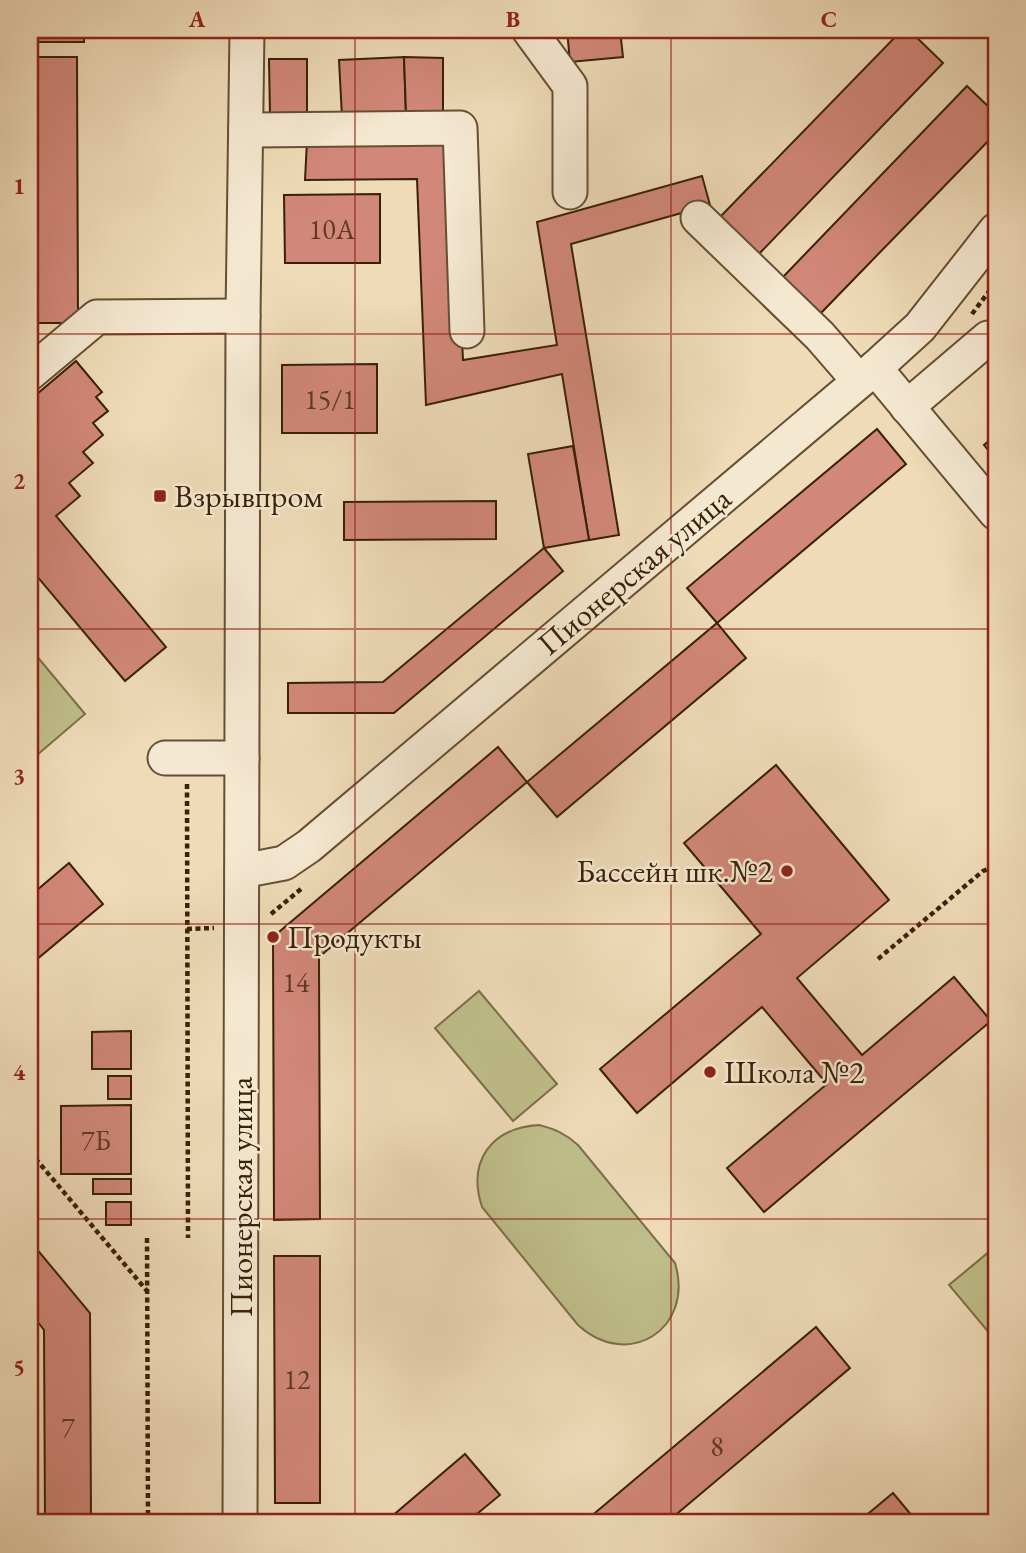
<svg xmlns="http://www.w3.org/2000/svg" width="1026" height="1553" font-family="'EB Garamond',serif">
<rect width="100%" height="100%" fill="#efdbb8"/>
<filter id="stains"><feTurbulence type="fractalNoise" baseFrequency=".00286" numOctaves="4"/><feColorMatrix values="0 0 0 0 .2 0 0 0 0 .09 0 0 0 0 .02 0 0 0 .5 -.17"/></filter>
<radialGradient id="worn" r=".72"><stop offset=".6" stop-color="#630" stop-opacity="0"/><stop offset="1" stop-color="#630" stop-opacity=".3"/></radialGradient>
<!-- green -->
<g fill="#bfbe8a" stroke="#7c6f49" stroke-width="2">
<polygon points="30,648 85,714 30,761"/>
<polygon points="479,991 557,1084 513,1121 435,1028"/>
<path d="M539,1125C555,1129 566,1134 578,1145L675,1263C695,1329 628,1371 578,1325L482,1207C467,1161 491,1128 539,1125Z"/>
<polygon points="996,1246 996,1341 949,1285"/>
</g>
<!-- building -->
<g fill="#d18779" stroke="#392008" stroke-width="2">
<rect x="30" y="30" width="54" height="12"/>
<polygon points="567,30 620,30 623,57 570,62"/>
<polygon points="902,30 909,30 943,63 758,255 720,217"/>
<polygon points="30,57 77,57 78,323 30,323"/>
<polygon points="404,57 406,114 342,117 339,60"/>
<polygon points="404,57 443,58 443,119 406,114"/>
<polygon points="269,59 307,59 307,116 270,116"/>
<polygon points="967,86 996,114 996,133 820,314 782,278"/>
<polygon points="307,141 453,145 463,360 557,345 537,222 702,176 710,205 571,244 619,535 589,540 562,374 426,405 417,179 305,180"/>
<polygon points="380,194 380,263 285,263 284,195"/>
<polygon points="76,361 102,392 96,397 108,411 93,423 103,435 83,452 93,463 69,483 80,496 56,516 166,647 125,681 30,568 30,400"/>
<polygon points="377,364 377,433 282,433 282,365"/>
<polygon points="877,429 906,464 717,623 687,588"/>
<polygon points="996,435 996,460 984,445"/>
<polygon points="573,446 589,540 544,548 528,454"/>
<polygon points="496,501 496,539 344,540 344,502"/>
<polygon points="544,548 563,571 394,713 288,713 288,683 383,682"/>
<polygon points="717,623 746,658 557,817 527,782"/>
<polygon points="498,747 527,782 319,957 320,1219 274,1220 273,937"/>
<polygon points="776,765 889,900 797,978 862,1055 954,977 991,1021 764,1212 727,1168 827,1084 762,1007 637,1113 600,1069 761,934 684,843"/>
<polygon points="69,863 103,904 30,965 30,896"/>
<polygon points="131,1031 131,1069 92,1069 92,1032"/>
<rect x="108" y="1076" width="23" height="23"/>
<polygon points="131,1105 131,1174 61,1174 61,1106"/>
<rect x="93" y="1179" width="38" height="15"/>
<rect x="106" y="1202" width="25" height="23"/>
<polygon points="30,1241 90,1313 91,1523 45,1523 44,1330 30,1312"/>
<polygon points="274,1256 320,1256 320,1503 275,1503"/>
<polygon points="816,1327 850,1368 666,1523 583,1523"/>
<polygon points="465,1454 500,1495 466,1523 384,1523"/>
<polygon points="893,1493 918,1523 857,1523"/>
</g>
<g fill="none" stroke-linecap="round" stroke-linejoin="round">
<!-- minor casing -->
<g stroke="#664f34" stroke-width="37">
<g id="minor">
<polyline points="529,30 570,86 570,192"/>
<polyline points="246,130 460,128 467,331"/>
<polyline points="698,218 820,336 859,381"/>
<polyline points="875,368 996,513"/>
<polyline points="30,373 97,317 243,316"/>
<polyline points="907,407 988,338"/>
<polyline points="165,758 242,758"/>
<polyline points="242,871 284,863 309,846 875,368 920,327 996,230"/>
<polyline points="240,1523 243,316 247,30"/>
</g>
</g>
<!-- path -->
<g stroke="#392008" stroke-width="4.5" stroke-dasharray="5 3.5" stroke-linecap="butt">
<polyline points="972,314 996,282"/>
<polyline points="187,784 188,1238"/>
<polyline points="271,914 301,889"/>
<polyline points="187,929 214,928"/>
<polyline points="878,959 983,871 996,866"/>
<polyline points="30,1152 147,1291"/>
<polyline points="147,1238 148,1523"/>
</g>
<!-- minor -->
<use href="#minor" stroke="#f5e8d1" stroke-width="33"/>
</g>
<!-- grid -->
<path fill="none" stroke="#8f2418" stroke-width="2" stroke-opacity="0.55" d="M355,30V1523M671,30V1523M30,334H996M30,629H996M30,924H996M30,1219H996"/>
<!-- markers -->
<g fill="#8f2418" stroke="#f5e8d1" stroke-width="2.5">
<rect x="153" y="489" width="14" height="14" rx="3.5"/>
<circle cx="787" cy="871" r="7"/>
<circle cx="273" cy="937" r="7"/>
<circle cx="710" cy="1072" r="7"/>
</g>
<g text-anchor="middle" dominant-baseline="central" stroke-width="5" stroke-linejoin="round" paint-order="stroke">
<!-- number labels -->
<g font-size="28" fill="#5f3a24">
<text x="332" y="229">10А</text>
<text x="330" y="399">15/1</text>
<text x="296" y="982">14</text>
<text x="96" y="1140">7Б</text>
<text x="297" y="1379">12</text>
<text x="68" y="1427">7</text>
<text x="717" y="1446">8</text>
</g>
<!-- poi labels -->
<g font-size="32" fill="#392008" stroke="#f5e8d1" text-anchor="start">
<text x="174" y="496">Взрывпром</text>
<text x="773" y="871" text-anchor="end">Бассейн шк.№2</text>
<text x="287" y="937">Продукты</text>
<text x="724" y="1072">Школа №2</text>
</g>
<!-- street labels -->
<g font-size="32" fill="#392008" stroke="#f5e8d1">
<text transform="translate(634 571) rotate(-40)">Пионерская улица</text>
<text transform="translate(241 1197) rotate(-90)">Пионерская улица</text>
</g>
</g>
<!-- margin -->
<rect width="1026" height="1553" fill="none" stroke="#efdbb8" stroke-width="77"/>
<rect x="38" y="38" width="950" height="1476" fill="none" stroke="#8f2418" stroke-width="2.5"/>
<g font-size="23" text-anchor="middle" font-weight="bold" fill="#8f2418">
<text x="197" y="27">A</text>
<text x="513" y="27">B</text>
<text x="829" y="27">C</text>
<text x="19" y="194">1</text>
<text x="19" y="489">2</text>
<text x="19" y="784">3</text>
<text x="19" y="1080">4</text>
<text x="19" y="1375">5</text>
</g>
<rect width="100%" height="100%" filter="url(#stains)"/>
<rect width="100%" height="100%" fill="url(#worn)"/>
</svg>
